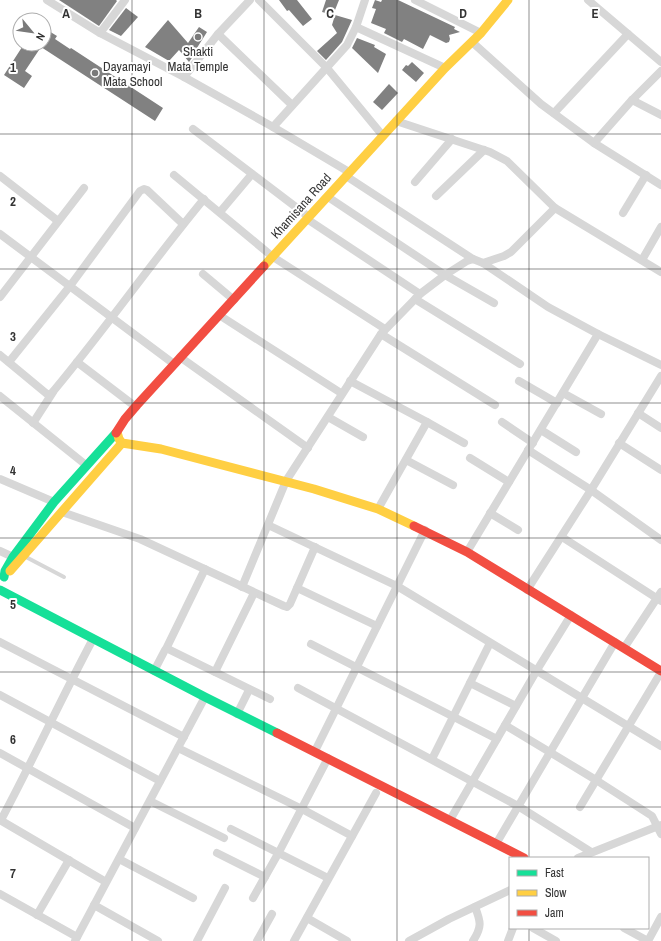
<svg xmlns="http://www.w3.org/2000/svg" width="661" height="941" font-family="'Archivo Narrow',sans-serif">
<rect width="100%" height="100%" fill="#fff"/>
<!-- building -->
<g fill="#818181">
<polygon points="59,0 116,0 117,1 99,26"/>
<polygon points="279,0 297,0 312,19 303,26 289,10 287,11"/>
<polygon points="326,0 339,0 333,15 322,12"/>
<polygon points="375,0 381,2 382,0 398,0 455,27 454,29 460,32 449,35 450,39 449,42 446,43 430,35 423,49 404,39 402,42 384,33 386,29 371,23 376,9 372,8"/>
<polygon points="126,8 138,17 121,36 109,30"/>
<polygon points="335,15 352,20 342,42 326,60 317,51 337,33 332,25"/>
<polygon points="168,20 188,43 199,27 207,32 195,51 196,52 189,62 179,50 169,61 145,47"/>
<polygon points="44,28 57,36 55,39 70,49 71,48 163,108 155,121 41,47 25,71 32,76 24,88 4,75 24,44 44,44"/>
<polygon points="357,38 375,45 374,47 386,54 378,73 352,48"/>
<polygon points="412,62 424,73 416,82 402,70 406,65 408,66"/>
<polygon points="389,84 398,93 382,110 373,102"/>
</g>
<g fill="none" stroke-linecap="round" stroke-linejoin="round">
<!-- lane -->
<polyline stroke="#d7d7d7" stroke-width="4" points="24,556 64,577"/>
<!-- street -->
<g stroke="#d7d7d7" stroke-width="8">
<polyline points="47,0 100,33 184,77 273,127 349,172"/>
<polyline points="259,0 327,68 383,136"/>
<polyline points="415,0 481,33"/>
<polyline points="588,0 661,62"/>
<polyline points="356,27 445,68"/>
<polyline points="100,33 125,0"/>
<polyline points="218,34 292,105"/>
<polyline points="472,42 541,104 594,143 661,185"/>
<polyline points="184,77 218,34 250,0"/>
<polyline points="632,100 661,115"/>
<polyline points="554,113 628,34"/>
<polyline points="396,121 490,152 507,161 555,208 661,272"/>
<polyline points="273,127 347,45 356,27 365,0"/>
<polyline points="193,129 309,217"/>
<polyline points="594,143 632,100 661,71"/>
<polyline points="174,175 273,257 385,329"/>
<polyline points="0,176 58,221"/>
<polyline points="346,176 473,259"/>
<polyline points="415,182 452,139"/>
<polyline points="436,196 484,150"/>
<polyline points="328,197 445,275 494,303"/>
<polyline points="220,212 252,174"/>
<polyline points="623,213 646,175"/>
<polyline points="307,219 420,294"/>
<polyline points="0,234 174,364"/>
<polyline points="642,260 661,227"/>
<polyline points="483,263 548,307 598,334 661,365"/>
<polyline points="203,274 234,300"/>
<polyline points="0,297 84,188"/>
<polyline points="415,299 520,364"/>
<polyline points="219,315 341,393"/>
<polyline points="381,334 495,405"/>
<path d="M0,355L47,394H51C104,331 151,263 204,199"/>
<polyline points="180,357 308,448"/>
<polyline points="9,362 70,286 140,191 144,189 147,190 183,224"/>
<polyline points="77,362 136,407"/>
<polyline points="350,381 427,422 464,443"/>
<polyline points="519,381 557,403"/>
<polyline points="563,393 601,414"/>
<polyline points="0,396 86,465"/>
<polyline points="638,413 661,428"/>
<polyline points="328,417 363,437"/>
<polyline points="502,422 533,443"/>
<polyline points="33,423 53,392"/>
<polyline points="541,430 576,452"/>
<polyline points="619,443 661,470"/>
<polyline points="528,450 591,490 661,540"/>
<polyline points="470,458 509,482"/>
<polyline points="406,460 453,485"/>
<polyline points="0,479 54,502"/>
<polyline points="378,509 427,422"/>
<polyline points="62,512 140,539 284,606 287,607 290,604 315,547"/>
<polyline points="490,513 518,530"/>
<polyline points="268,525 397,586 661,746"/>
<polyline points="562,537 661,601"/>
<polyline points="0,551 13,557"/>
<polyline points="467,552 598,334"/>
<polyline points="242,587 286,481 381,334 420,294 445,275 467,261 473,259 483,263 504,256 511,252 555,208"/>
<polyline points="297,588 377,626"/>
<polyline points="527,590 591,490 661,376"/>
<polyline points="0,642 184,737"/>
<polyline points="311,644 497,739"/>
<polyline points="624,648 661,592"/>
<polyline points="166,649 205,569"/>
<polyline points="154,671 165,650 168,649 270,699"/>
<polyline points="215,672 254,593"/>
<polyline points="470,683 516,706"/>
<polyline points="298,688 518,806 591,852"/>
<polyline points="0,695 160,781"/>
<polyline points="237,714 249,690"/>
<polyline points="505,725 596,780 652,816 661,834"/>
<polyline points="178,748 302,809 352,836"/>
<polyline points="315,751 425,530"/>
<polyline points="0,753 135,828"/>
<polyline points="432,759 490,643"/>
<polyline points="150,801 224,838"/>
<polyline points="580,807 661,672"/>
<polyline points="0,820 106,882"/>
<path d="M1,820C33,760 61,699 93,639"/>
<polyline points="450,820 537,670 571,615"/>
<polyline points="231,829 328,878"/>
<polyline points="496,844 615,642"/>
<polyline points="217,853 265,877"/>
<polyline points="578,858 661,825"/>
<polyline points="119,859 193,898"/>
<polyline points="0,894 77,937"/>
<polyline points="253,898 279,852 328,758"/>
<polyline points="94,905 158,941"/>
<polyline points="37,915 69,860"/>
<polyline points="307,918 347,941"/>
<polyline points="533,928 556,941"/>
<polyline points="624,928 648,941"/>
<polyline points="75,941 205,697"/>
<polyline points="197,941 225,888"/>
<polyline points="257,941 272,914"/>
<polyline points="294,941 376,793"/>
<polyline points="409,941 449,919 510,890"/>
<path d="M473,941C482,927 481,922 475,907"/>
<polyline points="508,941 513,928"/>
<polyline points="648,941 661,917"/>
</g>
<!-- fast -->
<g stroke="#16e098" stroke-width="9">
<polyline points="4,577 5,571 13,557 54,502 116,433"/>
<polyline points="0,590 205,697 277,733"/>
</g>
<!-- slow -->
<g stroke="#ffcf43" stroke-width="9">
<polyline points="264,266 445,68 481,33 508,0"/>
<polyline points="117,432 119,439 122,443 161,449 314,489 378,509 414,526"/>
<polyline points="10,571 122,443"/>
</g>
<!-- jam -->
<g stroke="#f24e42" stroke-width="9">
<polyline points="116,433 125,419 137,405 264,266"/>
<polyline points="414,526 467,552 661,671"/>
<polyline points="277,733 524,858"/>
</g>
</g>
<!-- grid -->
<path fill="none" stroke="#333" stroke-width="1" stroke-opacity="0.55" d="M132,0V941M264,0V941M397,0V941M529,0V858M0,134H661M0,269H661M0,403H661M0,538H661M0,672H661M0,807H661M529,928V941"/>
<!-- markers -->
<g fill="#7a7a7a" stroke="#fff" stroke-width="1.5">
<circle cx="198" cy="37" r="4"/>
<circle cx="95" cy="73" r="4"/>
</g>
<g text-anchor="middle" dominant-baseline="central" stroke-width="4" stroke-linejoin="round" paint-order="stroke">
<!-- poi labels -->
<g font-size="13" fill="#333" stroke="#fff">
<text x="198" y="51">Shakti<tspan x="198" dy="15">Mata Temple</tspan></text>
<text x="103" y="66" text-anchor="start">Dayamayi<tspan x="103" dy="15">Mata School</tspan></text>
</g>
<!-- street labels -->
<g font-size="13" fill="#333" stroke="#fff">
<text transform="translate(301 206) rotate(-48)">Khamisana Road</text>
</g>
</g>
<g font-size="13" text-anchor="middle" font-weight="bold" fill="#333" stroke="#fff" stroke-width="4" stroke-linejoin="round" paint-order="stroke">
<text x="66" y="18">A</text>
<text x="198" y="18">B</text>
<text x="330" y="18">C</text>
<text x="463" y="18">D</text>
<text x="595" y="18">E</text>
<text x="13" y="72">1</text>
<text x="13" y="206">2</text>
<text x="13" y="341">3</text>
<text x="13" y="475">4</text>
<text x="13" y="609">5</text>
<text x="13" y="744">6</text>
<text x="13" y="878">7</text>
</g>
<!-- legend -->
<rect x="509" y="857" width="140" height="72" fill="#ffffff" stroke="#adadad"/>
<rect x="517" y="870" width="20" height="6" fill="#16e098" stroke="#adadad"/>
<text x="545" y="877" font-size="12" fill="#333333">Fast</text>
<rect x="517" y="890" width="20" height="6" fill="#ffcf43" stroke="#adadad"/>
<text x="545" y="897" font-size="12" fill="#333333">Slow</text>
<rect x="517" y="910" width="20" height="6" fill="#f24e42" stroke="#adadad"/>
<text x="545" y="917" font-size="12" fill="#333333">Jam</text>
<!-- north arrow -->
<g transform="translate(32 32) rotate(119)"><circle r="19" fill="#ffffff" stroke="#adadad"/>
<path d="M0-3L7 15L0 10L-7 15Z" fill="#7a7a7a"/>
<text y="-6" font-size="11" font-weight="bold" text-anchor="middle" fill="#333333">N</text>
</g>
</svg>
